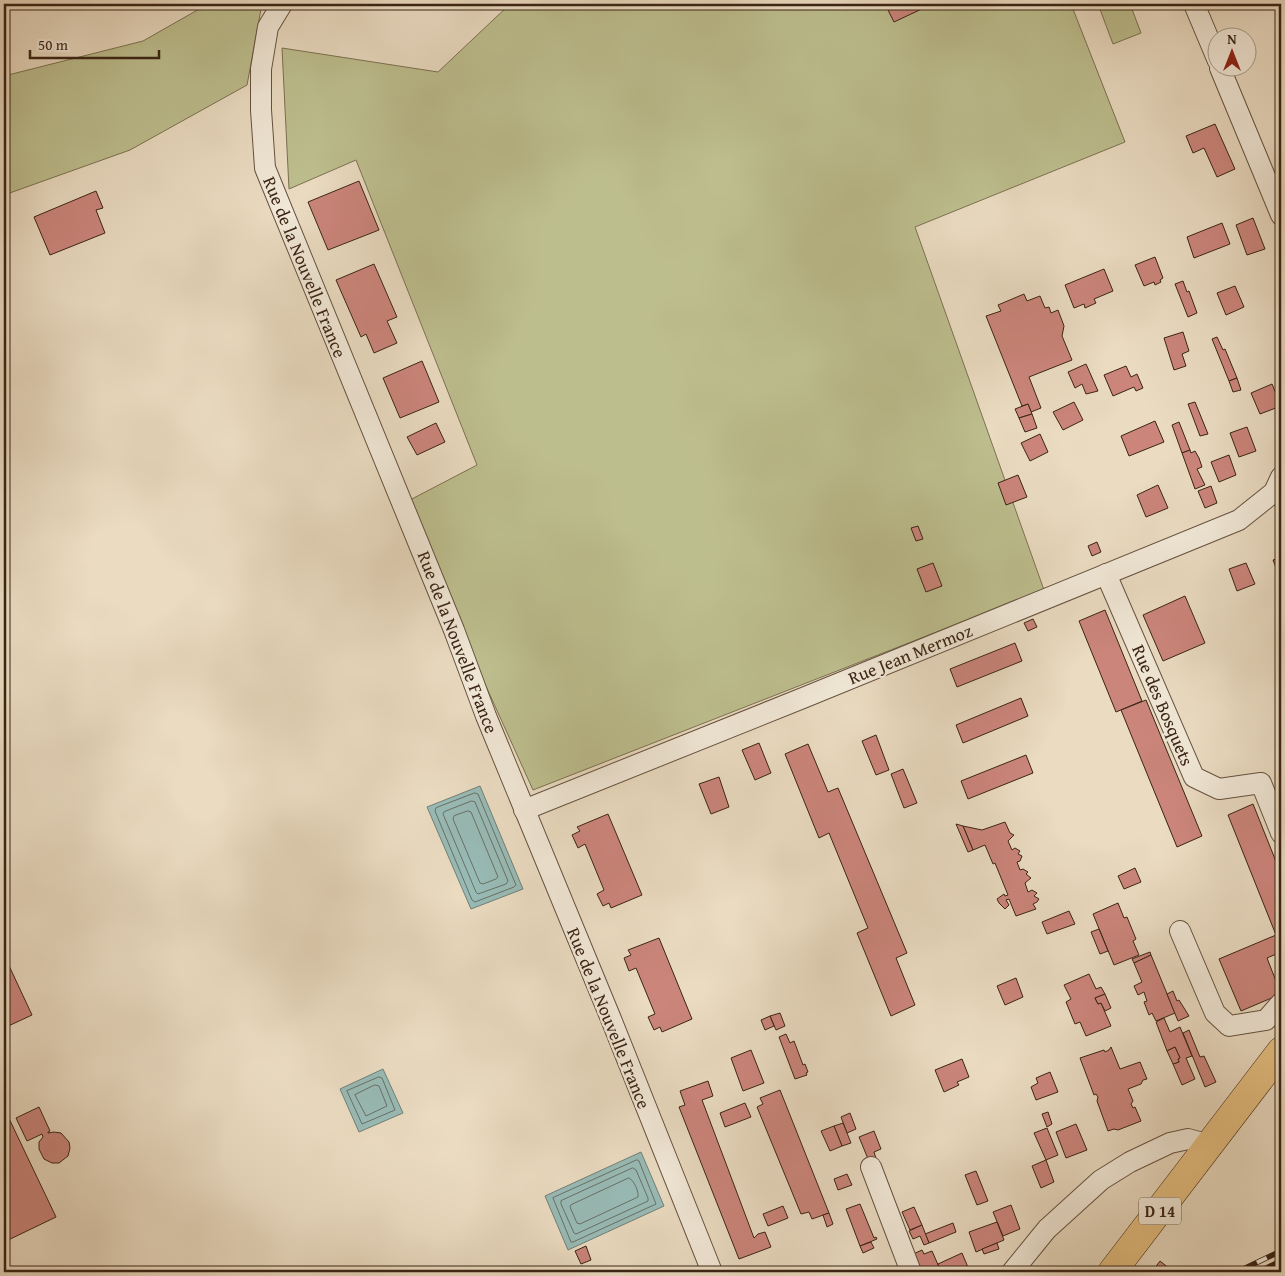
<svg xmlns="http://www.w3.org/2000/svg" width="1285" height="1276" font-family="'Gentium Book Plus',serif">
<rect width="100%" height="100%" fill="#eadbc1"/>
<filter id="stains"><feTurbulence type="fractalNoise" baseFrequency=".004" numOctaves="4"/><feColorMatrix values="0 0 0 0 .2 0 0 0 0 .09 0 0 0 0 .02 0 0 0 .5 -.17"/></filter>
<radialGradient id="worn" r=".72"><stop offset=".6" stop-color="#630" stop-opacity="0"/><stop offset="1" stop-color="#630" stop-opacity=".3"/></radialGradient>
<!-- green -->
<g fill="#bdbe8e" stroke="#7c7152">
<polygon points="208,4 262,4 247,85 130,150 4,195 4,76 143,41"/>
<polygon points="510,4 1071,4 1125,142 915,227 1044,590 533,790 475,662 408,501 477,465 356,160 289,189 282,48 438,72"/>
<polygon points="1098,4 1130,4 1141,33 1113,44"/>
</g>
<!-- water -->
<g fill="#98bbb6" stroke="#727f76">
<polygon points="480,786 523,889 471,909 427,807"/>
<polygon points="383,1069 403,1113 359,1132 340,1089"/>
<polygon points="641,1152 664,1206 568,1250 545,1196"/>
</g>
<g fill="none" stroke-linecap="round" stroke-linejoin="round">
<!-- shore -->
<g stroke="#697066" stroke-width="1">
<polygon points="475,793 478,794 516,885 514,887 475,902 472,900 435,811 436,808"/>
<polygon points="472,801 475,802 508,881 506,884 478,894 476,892 443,814 444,812"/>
<polygon points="468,811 471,812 498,877 496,879 483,884 480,883 453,819 454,816"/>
<polygon points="379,1077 382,1078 395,1110 362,1124 347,1091"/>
<polygon points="375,1085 379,1086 387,1106 366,1116 355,1095"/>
<polygon points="637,1160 639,1161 656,1204 573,1242 571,1242 553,1198"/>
<polygon points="633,1168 636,1170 648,1198 648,1201 576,1234 574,1233 561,1204 561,1201"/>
<path d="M629,1178C634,1180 639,1192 638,1197L580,1224L577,1223L570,1207L571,1205Z"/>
</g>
</g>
<!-- building -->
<g fill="#cb857b" stroke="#3a2415">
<polygon points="885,4 924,4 926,7 894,22"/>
<polygon points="1215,124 1235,169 1217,177 1204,148 1193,153 1186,136"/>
<polygon points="359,181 379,230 328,250 308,202"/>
<polygon points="96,191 103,208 96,210 105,233 50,255 34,217"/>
<polygon points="1253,218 1265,249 1247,255 1236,225"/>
<polygon points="1222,223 1230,244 1194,258 1187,237"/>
<polygon points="1155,257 1163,278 1160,280 1161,282 1155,285 1154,282 1144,286 1135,265"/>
<polygon points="374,264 397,317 387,321 397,343 374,353 366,334 361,337 336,280"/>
<polygon points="1104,269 1113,291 1094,299 1096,303 1085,308 1084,304 1074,308 1065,285"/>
<polygon points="1183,281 1187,292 1189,291 1197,313 1188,317 1175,284"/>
<polygon points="1235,286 1244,307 1226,315 1217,293"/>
<polygon points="1024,294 1027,301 1040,296 1045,308 1049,307 1051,313 1058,310 1064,326 1062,336 1072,360 1029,377 1041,408 1031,412 1028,404 1022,406 986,316 1001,311 998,305"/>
<polygon points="1183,332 1189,351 1182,354 1186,366 1174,370 1164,338"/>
<polygon points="1217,337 1223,350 1225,349 1237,378 1229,381 1212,339"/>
<polygon points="422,361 439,402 400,418 383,378"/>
<polygon points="1086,364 1098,391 1086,394 1082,384 1075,388 1068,372"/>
<polygon points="1126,366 1131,377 1137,374 1143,388 1136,391 1134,387 1113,396 1104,375"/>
<polygon points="1237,378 1241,390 1233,392 1229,381"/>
<polygon points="1272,384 1281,406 1260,414 1251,393"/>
<polygon points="1074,402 1083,420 1063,430 1053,412"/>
<polygon points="1195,402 1208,434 1200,436 1188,404"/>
<polygon points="1028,404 1032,414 1019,418 1015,409"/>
<polygon points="1032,414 1037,428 1025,432 1019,418"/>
<polygon points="1155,421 1164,442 1129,456 1121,436"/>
<polygon points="1179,422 1190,450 1182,453 1172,425"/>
<polygon points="436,423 445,442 417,455 407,437"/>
<polygon points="1247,427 1256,451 1239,457 1230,433"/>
<polygon points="1040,434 1048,452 1030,461 1021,443"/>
<polygon points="1190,450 1191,453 1195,451 1199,458 1202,467 1197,469 1205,485 1195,489 1182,453"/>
<polygon points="1229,455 1236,475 1219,482 1211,462"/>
<polygon points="1018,475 1027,497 1006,505 998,483"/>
<polygon points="1158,485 1168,508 1146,517 1137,495"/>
<polygon points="1211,486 1217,503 1205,508 1198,491"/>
<polygon points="918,526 923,539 916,541 911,528"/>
<polygon points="1097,542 1101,552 1092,556 1088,546"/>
<polygon points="1281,557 1281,581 1273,560"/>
<polygon points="933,563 942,586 926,592 917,569"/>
<polygon points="1246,563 1255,584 1237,591 1229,569"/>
<polygon points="1185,596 1205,643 1163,661 1143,615"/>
<polygon points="1105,610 1142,701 1116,712 1079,621"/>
<polygon points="1033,619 1037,627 1028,631 1024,623"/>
<polygon points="1015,643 1022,661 957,687 950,669"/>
<polygon points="1021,698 1028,716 963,743 956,725"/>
<polygon points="1146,700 1202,836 1177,847 1121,710"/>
<polygon points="876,735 889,770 876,775 862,741"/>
<polygon points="759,743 771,773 755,780 742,750"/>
<polygon points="808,744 828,792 838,788 907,953 896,958 915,1005 891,1016 857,933 868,928 829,833 819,838 785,754"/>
<polygon points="1026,755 1033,773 968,799 961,781"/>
<polygon points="903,769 917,803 904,808 891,774"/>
<polygon points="719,777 729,807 711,814 699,784"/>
<polygon points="1253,804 1281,874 1281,952 1267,958 1281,994 1241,1011 1219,959 1276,935 1228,815"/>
<polygon points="608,814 642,895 611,908 609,903 603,906 597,894 604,890 585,844 578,848 572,835 580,831 577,827"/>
<polygon points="1005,822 1010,833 1014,835 1008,841 1012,850 1015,848 1020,851 1018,854 1022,856 1020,861 1017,862 1020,870 1023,869 1028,872 1026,874 1031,878 1025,883 1028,892 1032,890 1037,893 1034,896 1039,899 1037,902 1033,904 1036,909 1016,916 1009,899 1006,900 1009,905 1005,909 999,903 997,899 1004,894 1005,896 1008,895 995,863 993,864 985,845 973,850 963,826 982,830"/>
<polygon points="956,824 963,826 973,850 968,852"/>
<polygon points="1135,868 1141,882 1124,889 1118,876"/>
<polygon points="1118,903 1124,918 1127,917 1136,939 1133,941 1139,955 1114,965 1093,914"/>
<polygon points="1069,911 1075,924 1047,934 1042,922"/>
<polygon points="1099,929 1108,951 1100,954 1091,932"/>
<polygon points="659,938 692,1019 662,1032 660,1027 654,1030 648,1017 655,1014 636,968 629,971 624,958 631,955 628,950"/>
<polygon points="1150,952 1151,955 1134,963 1132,959"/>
<polygon points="4,955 32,1015 4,1028"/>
<polygon points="1151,955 1175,1013 1156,1021 1152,1013 1149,1015 1144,1002 1147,1001 1144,992 1138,995 1134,986 1142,982 1134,963"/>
<polygon points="1089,974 1096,989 1101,987 1105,994 1095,998 1098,1004 1101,1003 1111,1026 1086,1036 1080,1022 1075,1024 1066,1002 1071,999 1064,985"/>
<polygon points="1016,978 1023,997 1005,1005 997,986"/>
<polygon points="1173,991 1177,1001 1179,1000 1189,1016 1178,1021 1167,994"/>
<polygon points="1105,994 1111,1008 1105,1011 1101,1003 1098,1004 1095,998"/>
<polygon points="780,1013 785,1026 776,1030 770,1016"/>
<polygon points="770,1016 774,1026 765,1030 761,1020"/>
<polygon points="1164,1018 1170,1032 1180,1027 1192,1056 1186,1058 1195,1079 1182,1085 1173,1064 1179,1062 1178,1059 1180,1058 1175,1047 1167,1051 1156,1022"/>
<polygon points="1189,1030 1200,1057 1204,1056 1216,1082 1205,1087 1183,1033"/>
<polygon points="786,1034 790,1043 794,1041 803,1065 805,1064 808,1072 806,1073 807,1075 795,1079 779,1037"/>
<polygon points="1111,1047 1120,1069 1140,1062 1147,1079 1143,1080 1141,1084 1128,1089 1133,1101 1131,1104 1133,1108 1135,1107 1141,1121 1118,1130 1114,1129 1108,1131 1097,1101 1098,1097 1096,1094 1094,1095 1080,1058 1104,1050 1105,1052 1109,1050"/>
<polygon points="1175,1047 1180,1058 1178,1059 1179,1062 1173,1064 1167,1051"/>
<polygon points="751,1050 764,1083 743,1091 731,1058"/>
<polygon points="962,1059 969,1077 957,1082 959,1085 944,1092 935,1070"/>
<polygon points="1050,1072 1058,1092 1036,1100 1031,1087 1038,1083 1036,1078"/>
<polygon points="708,1081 713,1096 702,1100 754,1238 758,1234 765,1232 771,1247 739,1259 679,1107 685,1105 680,1091"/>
<polygon points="780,1090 829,1213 812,1219 809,1212 801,1214 757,1107 763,1104 760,1098"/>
<polygon points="745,1103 751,1117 725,1127 720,1113"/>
<polygon points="39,1107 50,1131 48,1132 48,1133 54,1132 61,1133 69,1142 70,1148 68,1156 59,1163 52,1163 44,1159 39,1149 39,1142 43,1137 42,1134 27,1141 16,1118"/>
<polygon points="4,1108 56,1217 4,1242"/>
<polygon points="1048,1112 1052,1124 1047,1127 1042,1114"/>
<polygon points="850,1113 856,1129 847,1133 841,1117"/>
<polygon points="843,1123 851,1143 842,1146 834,1126"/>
<polygon points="1076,1124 1087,1150 1066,1158 1056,1132"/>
<polygon points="834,1126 842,1146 830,1151 821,1131"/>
<polygon points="1047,1128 1058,1155 1046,1160 1034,1133"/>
<polygon points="874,1131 881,1149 874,1152 879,1168 873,1171 859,1137"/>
<polygon points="1046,1160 1054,1182 1041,1188 1032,1166"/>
<polygon points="976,1171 988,1201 977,1205 965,1175"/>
<polygon points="847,1174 852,1185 838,1190 834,1179"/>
<polygon points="860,1204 874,1238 876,1237 877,1239 860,1246 846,1209"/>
<polygon points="1011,1205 1020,1229 1003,1236 993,1212"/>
<polygon points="783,1206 788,1218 768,1226 763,1214"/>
<polygon points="914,1207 922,1225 910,1230 902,1212"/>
<polygon points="829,1213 833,1224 827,1227 823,1215"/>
<polygon points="997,1222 1004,1240 976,1252 969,1232"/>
<polygon points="953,1223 956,1232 929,1243 925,1234"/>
<polygon points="922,1225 929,1243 924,1245 920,1236 913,1239 909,1231"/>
<polygon points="871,1242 874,1248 863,1253 860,1246"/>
<polygon points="997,1243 999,1249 984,1254 982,1249"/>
<polygon points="586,1246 591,1260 581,1264 575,1251"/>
<polygon points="922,1250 924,1254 932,1251 939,1267 930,1271 931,1272 916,1272 909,1256"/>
<polygon points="962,1253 970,1272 941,1272 938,1264"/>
<polygon points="1160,1261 1170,1269 1167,1272 1159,1272 1154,1269"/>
</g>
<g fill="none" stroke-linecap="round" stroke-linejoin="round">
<!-- street casing -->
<g stroke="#665240" stroke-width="22">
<g id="street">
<polyline points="282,4 268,27 261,69 261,110 265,168 454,630 486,716 611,1019 712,1272"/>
<polyline points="1194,4 1218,61"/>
<polyline points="1220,68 1281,215"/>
<polyline points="1106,574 1194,777 1219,789 1261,783 1281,833"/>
<polyline points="524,810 803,698 1239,520 1274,492 1281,477"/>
<polyline points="1180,931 1215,1013 1229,1026 1266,1020 1281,1003"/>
<polyline points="871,1167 911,1272"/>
<polyline points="1012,1272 1047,1229 1101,1180 1130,1162 1170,1143 1188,1139 1199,1142 1208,1149"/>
</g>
</g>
<!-- primary casing -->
<g stroke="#3a2415" stroke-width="29">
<polyline id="primary" points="1112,1272 1281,1051"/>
</g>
<!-- street -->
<use href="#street" stroke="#f1e8d7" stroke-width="20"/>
<!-- primary -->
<use href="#primary" stroke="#e5be80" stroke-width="28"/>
<!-- rail casing -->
<g stroke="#3a2415" stroke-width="5.5">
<g id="rail">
<polyline points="1237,1272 1281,1251"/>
<polyline points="1258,1272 1281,1261"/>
</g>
</g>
<!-- rail -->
<use href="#rail" stroke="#f1e8d7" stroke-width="4" stroke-dasharray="11" stroke-linecap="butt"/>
</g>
<g text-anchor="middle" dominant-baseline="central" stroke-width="4.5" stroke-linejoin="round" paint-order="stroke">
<!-- shield labels -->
<rect fill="#f1e8d7" stroke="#715f4f" stroke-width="1" x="1139" y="1197.5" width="42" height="27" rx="4"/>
<g font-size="16" font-weight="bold" fill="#3a2415">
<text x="1160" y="1211">D 14</text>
</g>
<!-- street labels -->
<g font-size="18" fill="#3a2415" stroke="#f1e8d7">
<text transform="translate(305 267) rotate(68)">Rue de la Nouvelle France</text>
<text transform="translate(458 642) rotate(69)">Rue de la Nouvelle France</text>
<text transform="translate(910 654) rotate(-22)">Rue Jean Mermoz</text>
<text transform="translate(1163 705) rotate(67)">Rue des Bosquets</text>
<text transform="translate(609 1018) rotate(68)">Rue de la Nouvelle France</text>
</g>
</g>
<!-- margin -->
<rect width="1285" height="1276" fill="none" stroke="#eadbc1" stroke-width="20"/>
<rect x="5" y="5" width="1275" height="1266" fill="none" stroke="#3a2415" stroke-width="2.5"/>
<rect x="10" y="10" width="1265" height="1256" fill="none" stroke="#3a2415"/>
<!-- north arrow -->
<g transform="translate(1232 52)"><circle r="24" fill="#f1e8d7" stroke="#a89a89"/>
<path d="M0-4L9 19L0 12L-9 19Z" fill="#8f2418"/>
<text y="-8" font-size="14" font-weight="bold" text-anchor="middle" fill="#3a2415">N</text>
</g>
<!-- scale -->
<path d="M30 50v8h129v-8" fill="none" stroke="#3a2415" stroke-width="2.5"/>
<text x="38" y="50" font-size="15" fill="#3a2415" stroke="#f1e8d7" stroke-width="4" paint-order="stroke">50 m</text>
<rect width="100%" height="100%" filter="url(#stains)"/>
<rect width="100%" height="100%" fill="url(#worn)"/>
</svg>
